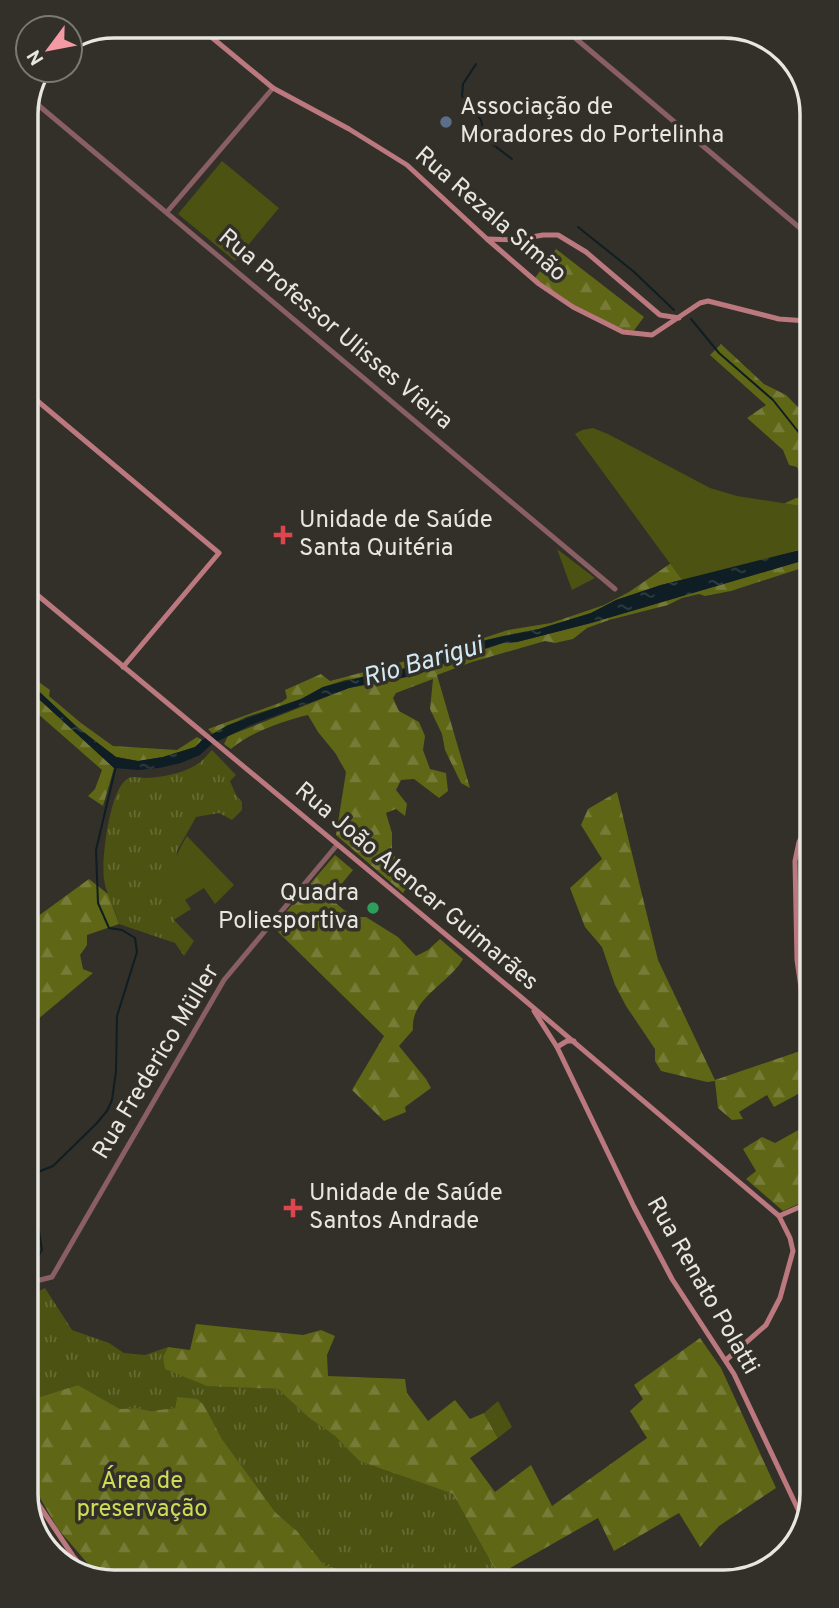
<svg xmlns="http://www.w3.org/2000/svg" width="839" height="1608" font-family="Overpass,sans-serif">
<defs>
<pattern id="grass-tufts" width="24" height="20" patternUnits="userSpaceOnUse" patternTransform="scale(1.75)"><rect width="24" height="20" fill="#4c5212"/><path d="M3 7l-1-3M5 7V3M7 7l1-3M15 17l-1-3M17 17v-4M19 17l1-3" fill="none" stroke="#666b34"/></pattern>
<pattern id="forest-firs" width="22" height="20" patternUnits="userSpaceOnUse" patternTransform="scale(1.75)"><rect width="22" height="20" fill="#5f6615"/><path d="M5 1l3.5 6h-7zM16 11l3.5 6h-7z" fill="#767c37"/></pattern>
<pattern id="water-ripples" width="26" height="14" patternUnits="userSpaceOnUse" patternTransform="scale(1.75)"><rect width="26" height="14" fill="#0e1e24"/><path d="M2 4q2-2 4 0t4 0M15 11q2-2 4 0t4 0" fill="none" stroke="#313f44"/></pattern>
</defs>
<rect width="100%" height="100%" fill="#323028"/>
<!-- grass -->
<g fill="url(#grass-tufts)">
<path d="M212,750L236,775L230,781L236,795L242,802V810L232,820L219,813L196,817L177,851L174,920L194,941L184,956L175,943L119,924C115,909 106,894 104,879C101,860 110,785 129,778C133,776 140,778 145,778C160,778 183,773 196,765C202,762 207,755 212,750Z"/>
<polygon points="45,1288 72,1330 109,1343 124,1353 145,1355 168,1347 163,1357 207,1385 278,1389 309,1418 335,1436 359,1461 453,1494 498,1575 494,1578 373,1579 324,1565 297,1531 276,1513 222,1439 204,1405 177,1397 175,1408 149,1411 136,1408 120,1409 78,1385 33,1399 32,1294"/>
</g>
<!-- forest -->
<g fill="url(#forest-firs)">
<polygon points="556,249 644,317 632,333 572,307 535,278"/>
<polygon points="721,344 764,384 786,395 807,416 808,494 797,467 789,465 783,450 747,418 766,405 710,355"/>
<polygon points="710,493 779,506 796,498 808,497 808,548 661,585 616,600 591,613 539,629 502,636 462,647 394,672 381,672 370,677 345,680 323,687 301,699 246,717 213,734 208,729 282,702 287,698 285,690 321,674 330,681 447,650 508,630 551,623 604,605 629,592 674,561"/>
<path d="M808,559V566L731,591L705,596L699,594L682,598L668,605L609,620L587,628L573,639L555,643L545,641L472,662L437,675L470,788L461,783L445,750L442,734L430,709L433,679L396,693L393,698L399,711L419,722L425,736L423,750L430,769L446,773L448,791L439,798L414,779L401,780L396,790L407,804L405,816L396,809L386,813L392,833V852L410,883L403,893L336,835L346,772L336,754L318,732L308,715C283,721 251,732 231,749L224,744L228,736L349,688L369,683L396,680L503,643L517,642L591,623Z"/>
<polygon points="29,675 50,690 49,696 81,723 113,746 177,750 197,737 202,740 195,747 163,757 138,761 116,757 77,727 29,682"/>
<polygon points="29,690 114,768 103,806 88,796 95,789 102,770 29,706"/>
<polygon points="617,792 658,960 715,1080 806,1049 811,1087 774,1107 767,1095 739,1112 743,1119 732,1120 718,1108 715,1081 707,1082 661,1071 655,1061 655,1049 626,1006 615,985 602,947 585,927 570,888 602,859 581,825 588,809"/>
<path d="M335,855L353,870L330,898L344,910L358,917H366L398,937L416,956L428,950L440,939L463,959C450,983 410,998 413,1030L399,1046L426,1079L431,1088L405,1107L406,1112L384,1121L352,1090L384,1036L273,927Z"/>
<polygon points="89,879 108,894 119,924 87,935 87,945 80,955 83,969 93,973 31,1025 30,922"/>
<polygon points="811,1123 811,1198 783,1211 746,1179 756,1171 743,1149 762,1137 775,1143"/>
<polygon points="196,1324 303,1335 321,1330 335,1336 327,1355 328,1376 405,1379 407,1393 428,1421 455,1400 470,1419 484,1413 498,1438 470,1458 495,1492 531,1465 552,1506 647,1438 630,1411 643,1399 634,1385 700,1338 721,1368 776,1488 719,1526 700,1547 679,1513 614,1551 598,1518 498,1575 453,1494 359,1461 335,1436 309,1418 278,1389 207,1386 165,1369 163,1357 168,1347 190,1350"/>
<polygon points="78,1385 120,1409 136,1408 150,1411 175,1408 177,1397 197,1399 204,1405 222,1439 276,1513 297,1531 324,1565 373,1579 109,1582 101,1579 58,1529 33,1486 33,1399"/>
</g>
<!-- green -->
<g fill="#4c5212">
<polygon points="222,161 279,208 235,261 178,214"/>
<polygon points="593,428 608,434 710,488 737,496 808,507 808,547 685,584 575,434 582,430"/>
<polygon points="557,549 595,578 572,590"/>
<path d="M187,836L234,885L215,904L204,888L185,900L191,909L174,920C169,885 167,868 187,836Z"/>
<polygon points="498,1401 512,1427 498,1438 484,1413"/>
</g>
<!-- water -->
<polygon fill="url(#water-ripples)" points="808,548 808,559 805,560 591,623 517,642 503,643 463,655 417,675 349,688 251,725 212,744 200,755 181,763 159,768 138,770 114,768 29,690 29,682 77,727 116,757 138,761 163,757 195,747 202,740 228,725 301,699 323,687 381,672 394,672 486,640 539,629 591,613 616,600 661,585"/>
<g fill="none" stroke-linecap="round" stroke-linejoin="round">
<!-- stream -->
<g stroke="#0e1e24" stroke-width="2">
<polyline points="476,64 463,84 462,96 481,120 484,133 491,143 512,159"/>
<polyline points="578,227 633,271 674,310"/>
<polyline points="691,319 719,353 773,400 808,444"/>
<polyline points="32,1181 38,1172 53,1166 96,1124 107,1111 112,1100 116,1071 117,1016 137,952 135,938 122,930 109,928 98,903 96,850 116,766"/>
<polyline points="32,1217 39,1231 42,1250 32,1265"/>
</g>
<!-- tertiary -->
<g stroke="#8a5f63" stroke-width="5">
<polyline points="561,26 807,234"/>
<polyline points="31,99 615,589"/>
<polyline points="167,212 273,88"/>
<polyline points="32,1282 52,1277 224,980 337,845"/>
</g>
<!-- secondary -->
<g stroke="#bb787f" stroke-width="5">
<polyline points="198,26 273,88 349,129 407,165 487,239 539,284 573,307 623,332 652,335 700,303 708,301 779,319 807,321"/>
<polyline points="487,239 514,240 543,235 558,235 586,252 660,315 679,318"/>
<polyline points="28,393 219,553 123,667"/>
<polyline points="29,588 522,998 779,1216"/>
<polyline points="809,821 799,842 795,861 797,960 811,1056"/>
<polyline points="534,1011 557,1047 634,1207 672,1279 734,1374 804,1522"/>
<polyline points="557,1047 567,1041 574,1041"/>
<polyline points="726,1360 766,1325 780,1298 793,1251 790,1238 779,1216 811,1202"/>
<polyline points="33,1496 73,1556 89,1575"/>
</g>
</g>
<!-- markers -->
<circle fill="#5c6f8a" stroke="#323028" stroke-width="2.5" cx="446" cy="122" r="7"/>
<g fill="#e0444e" stroke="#323028" stroke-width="2.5">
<path d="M279.5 524.5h7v7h7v7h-7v7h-7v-7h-7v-7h7z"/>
<path d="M289.5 1197.5h7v7h7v7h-7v7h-7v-7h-7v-7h7z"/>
</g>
<circle fill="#2e9e5b" stroke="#323028" stroke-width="2.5" cx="373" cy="908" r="7"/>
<g text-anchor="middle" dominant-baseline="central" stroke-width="7" stroke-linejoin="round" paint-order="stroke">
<!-- poi labels -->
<g font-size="24" fill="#e7e6e0" stroke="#323028" text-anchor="start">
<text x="460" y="108">Associação de<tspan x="460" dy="28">Moradores do Portelinha</tspan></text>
<text x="299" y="521">Unidade de Saúde<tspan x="299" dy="28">Santa Quitéria</tspan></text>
<text x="359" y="894" text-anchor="end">Quadra<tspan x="359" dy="28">Poliesportiva</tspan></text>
<text x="309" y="1194">Unidade de Saúde<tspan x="309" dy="28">Santos Andrade</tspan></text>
</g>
<!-- street labels -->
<g font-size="24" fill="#e7e6e0" stroke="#323028">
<text transform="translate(490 215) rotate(41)">Rua Rezala Simão</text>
<text transform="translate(335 330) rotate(40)">Rua Professor Ulisses Vieira</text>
<text transform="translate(416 887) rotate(40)">Rua João Alencar Guimarães</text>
<text transform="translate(157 1062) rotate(-59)">Rua Frederico Müller</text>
<text transform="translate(702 1286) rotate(60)">Rua Renato Polatti</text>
</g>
<!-- park labels -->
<g font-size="24" fill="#cedc58" stroke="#323028">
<text x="142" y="1482">Área de<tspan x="142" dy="28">preservação</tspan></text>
</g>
<!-- water labels -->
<g font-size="26" font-style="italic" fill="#d0e9f5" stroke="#323028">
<text transform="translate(423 663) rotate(-16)">Rio Barigui</text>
</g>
</g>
<!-- crop -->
<path d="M0 0H839V1608H0ZM114 38H724A76 76 0 0 1 800 114V1494A76 76 0 0 1 724 1570H114A76 76 0 0 1 38 1494V114A76 76 0 0 1 114 38Z" fill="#323028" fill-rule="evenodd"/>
<path fill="none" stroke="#e7e6e0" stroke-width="3.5" d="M114 38H724A76 76 0 0 1 800 114V1494A76 76 0 0 1 724 1570H114A76 76 0 0 1 38 1494V114A76 76 0 0 1 114 38Z"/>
<!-- north arrow -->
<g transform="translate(49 49) rotate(238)"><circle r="33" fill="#323028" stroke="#7a7972" stroke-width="2"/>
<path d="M0-5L12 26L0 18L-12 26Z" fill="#f49aa4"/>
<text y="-10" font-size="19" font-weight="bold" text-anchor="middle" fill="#e7e6e0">N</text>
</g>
</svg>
